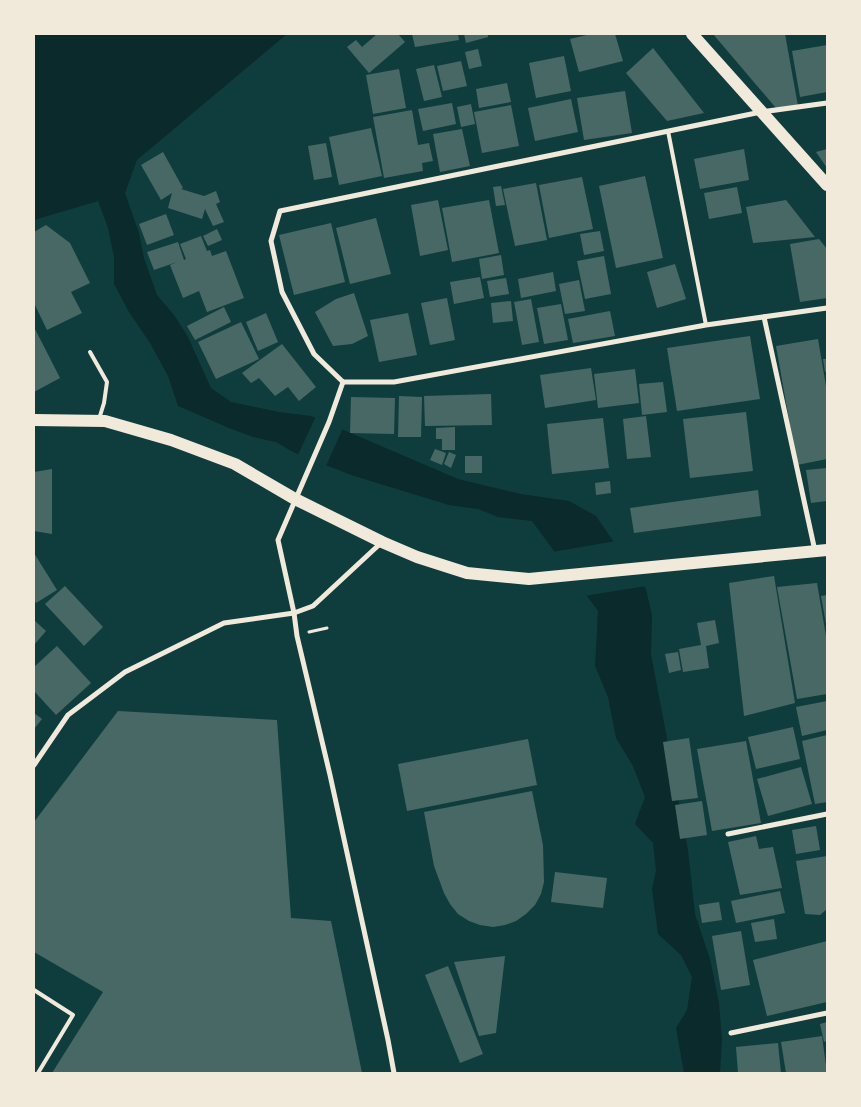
<svg xmlns="http://www.w3.org/2000/svg" width="861" height="1107" font-family="'Titillium Web',sans-serif">
<rect width="100%" height="100%" fill="#0f3d3e"/>
<!-- water -->
<polygon fill="#0a2a2b" points="34,34 287,34 137,160 125,193 139,233 144,258 157,295 174,315 188,337 211,388 231,402 279,412 311,416 458,479 521,494 569,501 596,516 646,589 652,616 651,654 688,850 695,914 710,959 719,1003 722,1039 720,1073 684,1073 676,1028 687,1010 692,977 681,955 658,934 652,889 656,871 653,843 635,824 645,797 633,766 616,738 608,697 595,666 598,611 532,521 498,517 478,509 449,505 351,475 293,452 276,442 253,437 229,428 178,406 168,376 150,343 129,312 114,284 114,257 108,228 98,201 34,220"/>
<!-- pier -->
<g fill="#0f3d3e">
<polygon points="316,416 343,428 325,468 297,457"/>
<polygon points="616,541 646,586 584,596 552,552"/>
</g>
<!-- building -->
<g fill="#486865">
<polygon points="377,34 398,34 405,42 369,73 347,47 356,40 362,47"/>
<polygon points="412,34 458,34 459,40 415,47"/>
<polygon points="464,34 488,34 488,37 466,43"/>
<polygon points="591,34 615,34 623,61 579,72 570,39"/>
<polygon points="713,34 785,34 798,106 776,108"/>
<polygon points="827,45 827,92 800,97 792,51"/>
<polygon points="653,48 704,113 667,121 626,73"/>
<polygon points="478,49 482,66 469,69 465,52"/>
<polygon points="564,56 571,91 536,98 529,63"/>
<polygon points="461,61 467,86 443,91 437,66"/>
<polygon points="434,65 442,97 424,101 416,69"/>
<polygon points="399,69 406,108 373,114 366,75"/>
<polygon points="507,83 511,102 479,108 476,89"/>
<polygon points="625,91 632,133 584,140 577,98"/>
<polygon points="571,99 578,132 535,141 528,108"/>
<polygon points="452,103 456,124 423,131 418,109"/>
<polygon points="471,104 475,124 461,127 457,107"/>
<polygon points="511,105 519,146 482,153 474,112"/>
<polygon points="412,110 418,145 429,143 433,161 422,163 423,171 384,178 373,117"/>
<polygon points="371,128 382,176 339,185 329,137"/>
<polygon points="462,129 470,166 440,172 433,134"/>
<polygon points="326,143 332,177 314,180 308,146"/>
<polygon points="744,149 749,180 700,189 694,159"/>
<polygon points="827,149 827,168 816,152"/>
<polygon points="163,152 183,188 181,189 204,196 216,191 220,202 216,204 224,222 213,226 205,209 202,219 168,208 172,193 161,200 141,165"/>
<polygon points="645,176 663,258 616,268 599,186"/>
<polygon points="582,177 593,229 549,238 539,185"/>
<polygon points="536,183 547,240 515,246 503,189"/>
<polygon points="501,186 505,205 496,206 493,187"/>
<polygon points="737,187 742,213 709,219 704,193"/>
<polygon points="438,200 448,250 420,256 411,205"/>
<polygon points="489,200 499,253 452,262 442,208"/>
<polygon points="786,200 815,237 753,243 746,207"/>
<polygon points="166,214 174,235 147,245 139,224"/>
<polygon points="376,218 391,274 350,284 336,228"/>
<polygon points="331,223 345,282 294,295 279,235"/>
<polygon points="46,225 70,243 90,283 71,292 82,313 47,330 34,303 34,232"/>
<polygon points="217,229 222,240 208,246 203,236"/>
<polygon points="600,231 604,251 584,255 580,234"/>
<polygon points="201,236 207,251 210,250 212,256 226,251 244,298 207,312 199,291 183,298 170,265 177,262 154,270 147,252 178,242 184,260 186,259 180,244"/>
<polygon points="819,239 827,249 827,298 800,302 790,244"/>
<polygon points="501,255 504,275 482,279 479,259"/>
<polygon points="604,256 611,294 585,299 577,261"/>
<polygon points="675,264 686,299 657,308 647,272"/>
<polygon points="553,272 556,291 521,298 518,279"/>
<polygon points="480,277 484,298 454,304 450,282"/>
<polygon points="506,278 509,294 490,297 487,281"/>
<polygon points="579,280 585,311 565,314 559,284"/>
<polygon points="354,293 368,336 352,344 333,346 315,312 336,299"/>
<polygon points="447,298 455,340 430,345 421,303"/>
<polygon points="531,299 539,342 522,345 514,302"/>
<polygon points="511,301 513,321 493,323 491,303"/>
<polygon points="561,304 568,340 544,344 537,308"/>
<polygon points="224,307 231,322 195,340 187,326"/>
<polygon points="610,311 615,336 573,343 568,319"/>
<polygon points="266,313 278,342 258,351 246,322"/>
<polygon points="408,313 417,355 379,362 370,320"/>
<polygon points="241,322 259,359 216,379 198,342"/>
<polygon points="34,327 60,378 34,392"/>
<polygon points="750,336 760,399 677,411 667,348"/>
<polygon points="818,339 827,392 827,459 797,465 776,346"/>
<polygon points="282,344 316,387 299,401 288,387 275,396 259,378 251,383 242,373"/>
<polygon points="823,359 827,359 827,371 825,372"/>
<polygon points="591,368 596,400 545,408 540,375"/>
<polygon points="635,369 639,403 598,408 594,374"/>
<polygon points="663,382 667,412 642,415 639,384"/>
<polygon points="491,394 492,425 425,426 424,396"/>
<polygon points="399,396 422,397 421,437 398,437"/>
<polygon points="351,397 395,398 394,434 350,433"/>
<polygon points="746,412 753,471 690,478 683,419"/>
<polygon points="646,416 651,457 627,459 623,419"/>
<polygon points="603,418 609,468 552,474 547,424"/>
<polygon points="455,427 455,450 442,450 442,439 436,439 436,428"/>
<polygon points="435,449 446,453 442,465 430,460"/>
<polygon points="449,452 456,455 451,468 444,464"/>
<rect x="465" y="456" width="17" height="17"/>
<polygon points="827,468 827,501 811,503 806,470"/>
<polygon points="52,469 52,534 34,531 34,472"/>
<polygon points="610,481 611,493 596,495 595,483"/>
<polygon points="758,490 761,516 634,533 630,508"/>
<polygon points="34,553 57,590 36,603 34,599"/>
<polygon points="774,576 795,703 744,716 729,583"/>
<polygon points="817,583 827,642 827,694 797,699 777,587"/>
<polygon points="65,586 103,627 84,646 45,604"/>
<polygon points="827,595 827,624 826,624 821,596"/>
<polygon points="34,620 46,631 34,645"/>
<polygon points="715,620 719,643 706,646 709,668 683,672 679,649 701,645 697,623"/>
<polygon points="57,646 91,683 56,715 34,691 34,667"/>
<polygon points="678,652 681,670 669,673 665,654"/>
<polygon points="827,701 827,730 802,736 796,707"/>
<polygon points="118,711 277,720 291,918 331,921 362,1073 52,1073 103,992 34,952 34,822"/>
<polygon points="34,713 42,719 34,729"/>
<polygon points="793,727 800,759 756,769 748,737"/>
<polygon points="827,735 827,802 815,804 802,741"/>
<polygon points="689,738 698,798 672,801 663,742"/>
<polygon points="528,739 537,785 407,811 398,764"/>
<polygon points="746,741 761,823 712,831 697,749"/>
<polygon points="801,767 812,804 768,816 757,779"/>
<polygon points="532,791 543,845 544,882 541,894 535,905 526,914 516,921 505,925 493,927 480,925 469,921 458,914 450,904 444,893 434,866 424,812"/>
<polygon points="702,801 707,835 680,839 675,805"/>
<polygon points="816,826 820,850 796,854 792,830"/>
<polygon points="756,836 759,849 773,847 782,888 740,895 728,842"/>
<polygon points="827,856 827,909 820,915 805,914 796,861"/>
<polygon points="555,872 607,878 603,908 551,902"/>
<polygon points="780,891 785,913 736,923 731,901"/>
<polygon points="719,902 722,920 702,923 699,905"/>
<polygon points="774,919 777,939 755,942 751,923"/>
<polygon points="741,931 750,985 721,990 712,936"/>
<polygon points="827,941 827,1002 767,1016 753,960"/>
<polygon points="505,956 496,1033 479,1036 454,962"/>
<polygon points="448,966 483,1054 460,1063 425,975"/>
<polygon points="827,1022 827,1041 824,1042 820,1024"/>
<polygon points="822,1036 827,1073 786,1073 781,1042"/>
<polygon points="778,1043 781,1073 738,1073 736,1047"/>
</g>
<g fill="none" stroke-linecap="round" stroke-linejoin="round">
<!-- path -->
<polyline stroke="#f1e9da" stroke-width="3" points="309,632 327,628"/>
<!-- service -->
<g stroke="#f1e9da" stroke-width="4">
<polyline points="668,131 706,325"/>
<polyline points="90,352 107,382 104,403 99,419"/>
<polyline points="34,990 73,1015 38,1073"/>
</g>
<!-- minor -->
<g stroke="#f1e9da" stroke-width="5">
<polyline points="764,317 815,551"/>
<polyline points="343,382 314,354 282,292 271,241 280,211 761,112 827,103"/>
<polyline points="343,382 329,422 278,540 294,613 297,636 330,775 388,1040 394,1073"/>
<polyline points="343,382 394,382 706,325 827,308"/>
<polyline points="34,765 68,715 125,672 224,623 294,613 313,606 382,542"/>
<polyline points="728,834 827,814"/>
<polyline points="731,1033 827,1013"/>
</g>
<!-- primary -->
<g stroke="#f1e9da" stroke-width="12">
<polyline points="692,34 827,185"/>
<polyline points="34,420 105,421 171,440 235,464 295,499 382,542 417,557 467,573 529,579 827,550"/>
</g>
</g>
<!-- border -->
<rect width="861" height="1107" fill="none" stroke="#f1e9da" stroke-width="70"/>
</svg>
